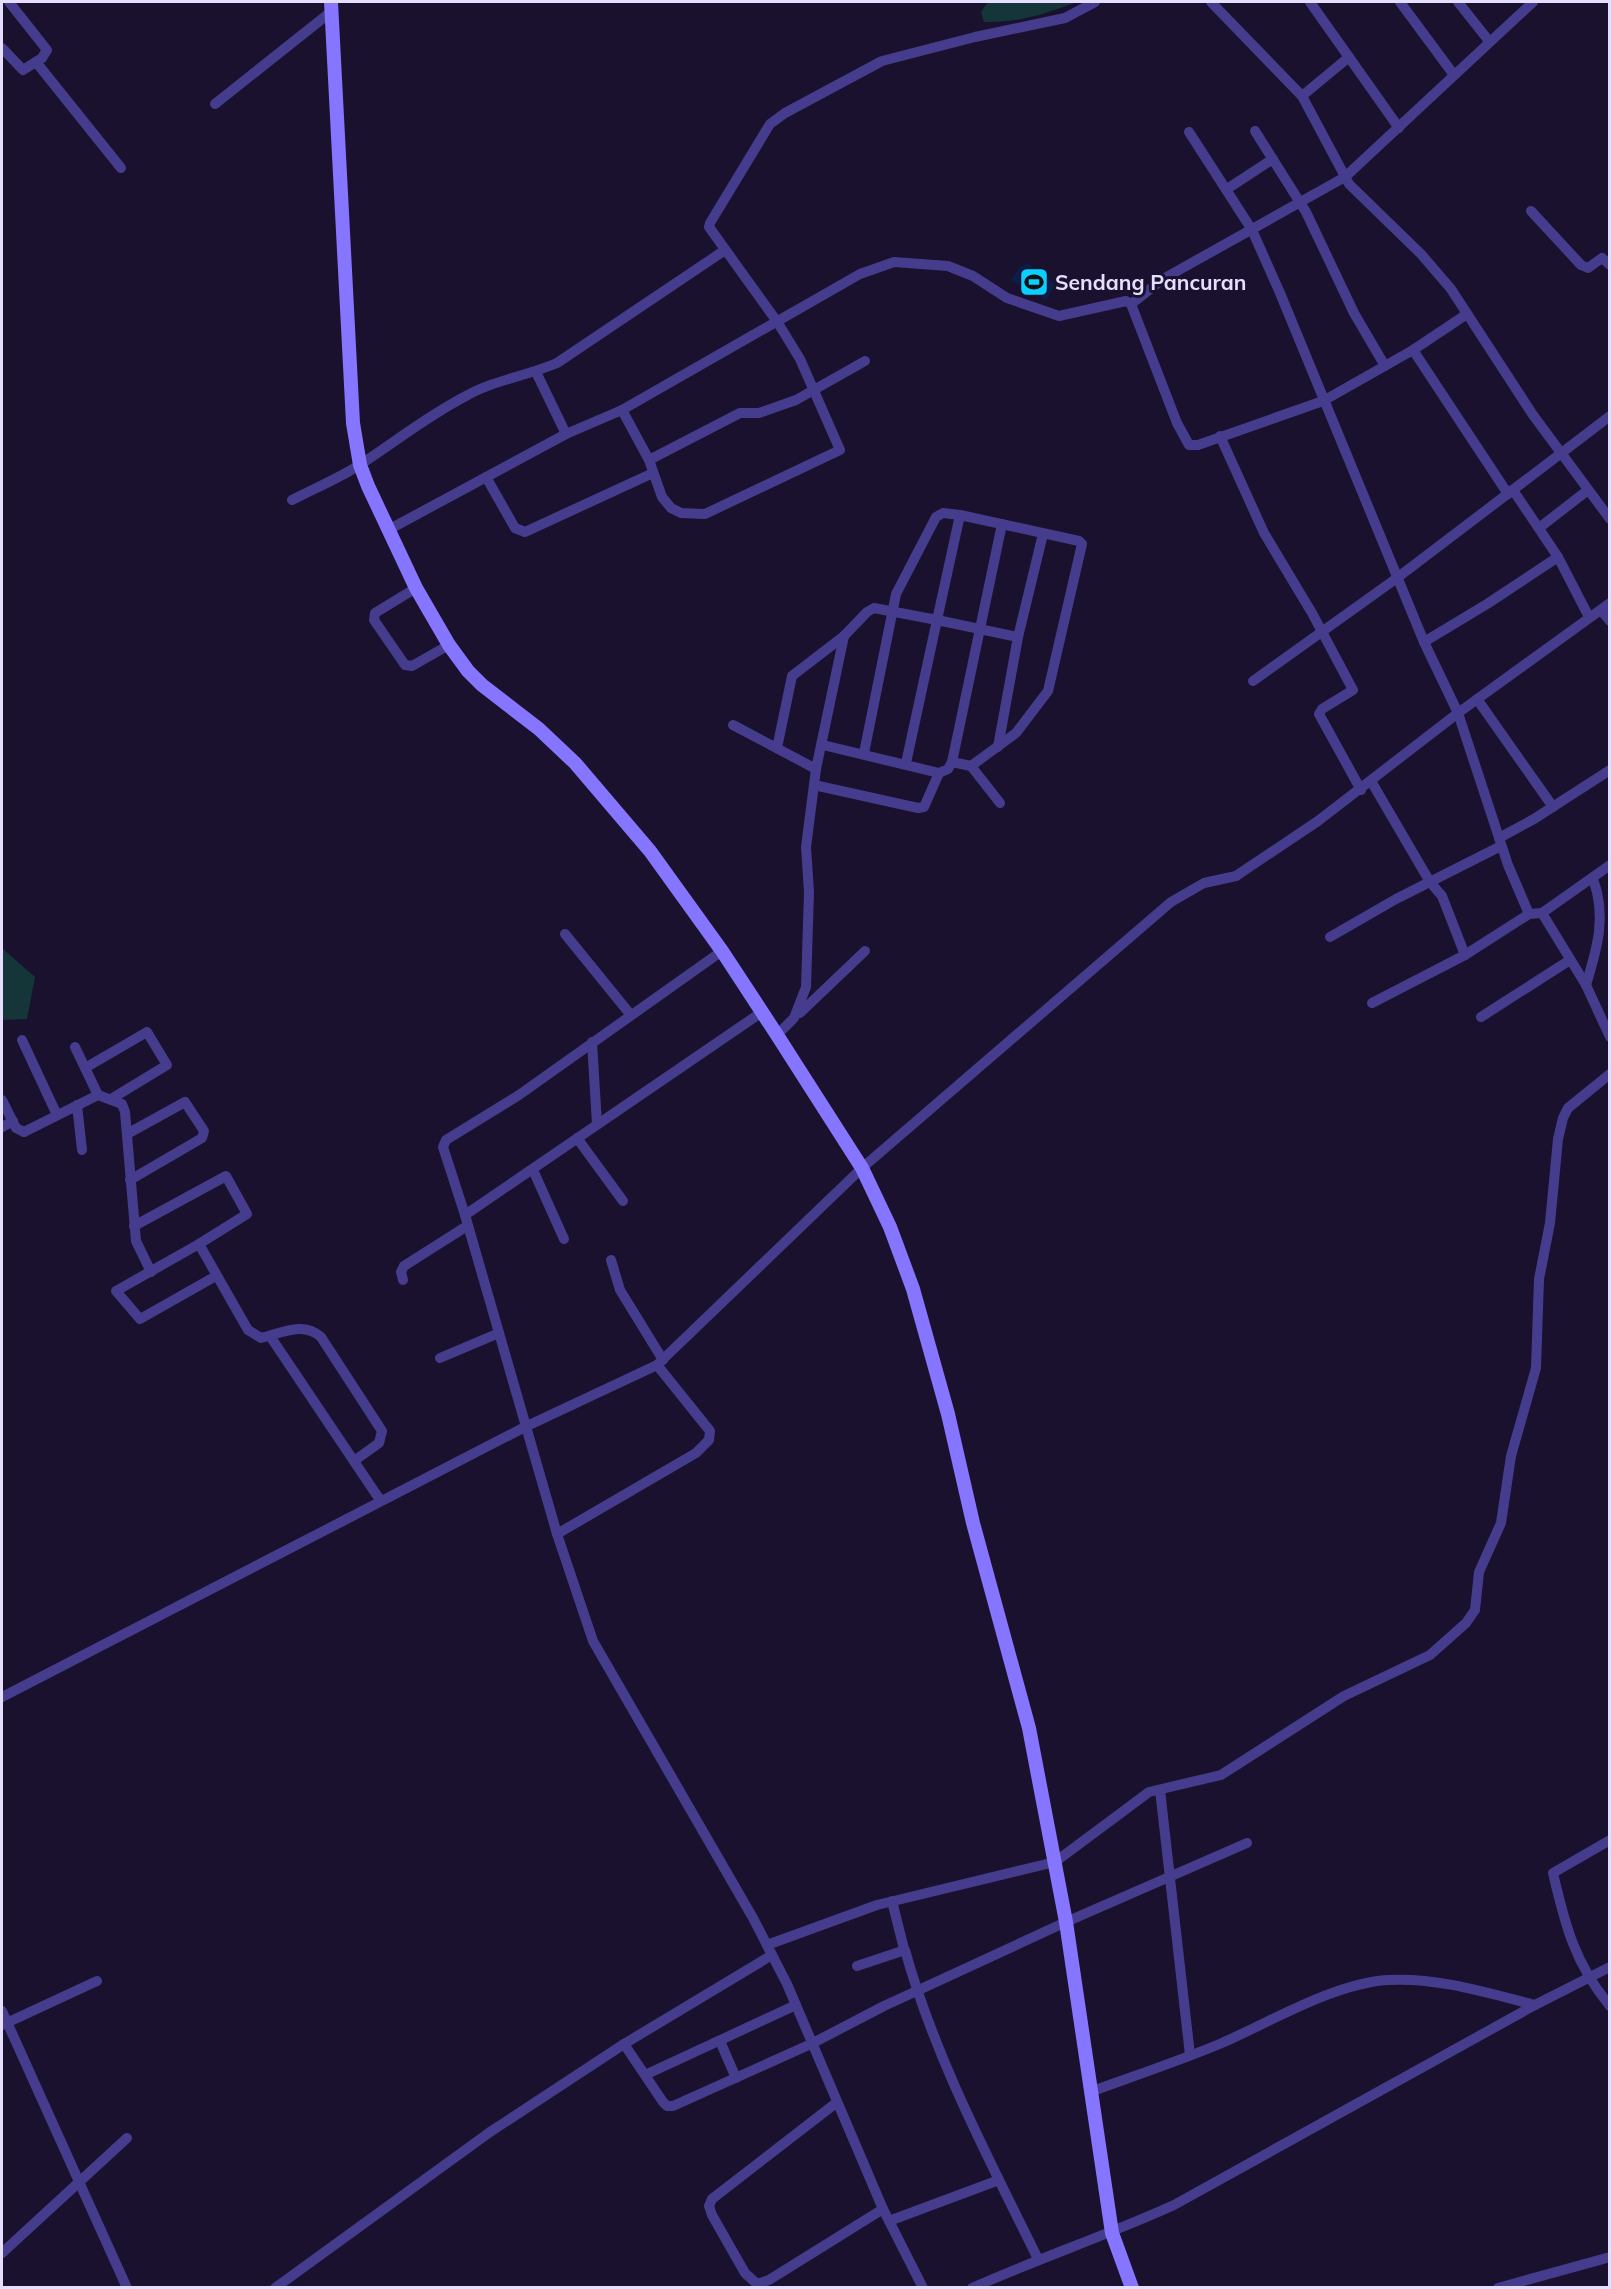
<svg xmlns="http://www.w3.org/2000/svg" width="1611" height="2289" font-family="Mulish,sans-serif">
<rect width="100%" height="100%" fill="#19112d"/>
<!-- green -->
<g fill="#143638">
<path d="M988,2H1076C1046,14 1017,23 984,22L981,12Z"/>
<polygon points="2,948 35,977 27,1019 2,1020"/>
</g>
<!-- water -->
<polygon fill="#0b1d4d" points="1028,263 1056,284 1046,300 1011,280 1021,266"/>
<g fill="none" stroke-linecap="round" stroke-linejoin="round">
<!-- street -->
<g stroke="#463c8d" stroke-width="10">
<polyline points="1211,2 1302,96 1349,184 1421,254 1451,289 1533,415 1610,519"/>
<polyline points="1310,2 1399,128"/>
<polyline points="1400,2 1454,75"/>
<polyline points="1458,2 1489,41"/>
<polyline points="2,48 23,70 42,58 47,50 9,2"/>
<polyline points="36,62 121,168"/>
<polyline points="1302,96 1349,57"/>
<polyline points="215,104 332,11"/>
<polyline points="1255,131 1306,212 1354,313 1385,366"/>
<polyline points="1189,132 1252,230 1280,293 1424,642 1458,713 1508,865 1529,914"/>
<polyline points="1227,189 1273,159"/>
<polyline points="1531,211 1581,265 1588,268 1602,258 1610,265"/>
<polyline points="1131,304 1177,423 1189,445 1198,445 1323,401 1413,350 1508,494"/>
<polyline points="1413,350 1467,314"/>
<polyline points="536,372 566,434"/>
<polyline points="622,410 649,460 662,497 671,508 681,513 705,514 840,450 800,359 778,323 709,227 710,223 770,124 785,113 882,61 975,37 1065,18 1095,2"/>
<polyline points="1220,436 1264,533 1312,613 1353,690 1322,709 1319,714 1361,790"/>
<polyline points="649,460 740,413 759,413 796,400 865,361"/>
<polyline points="486,477 515,528 525,532 653,473"/>
<polyline points="1513,490 1558,557"/>
<path d="M292,500C315,488 340,478 361,464C396,441 429,415 466,396C494,380 527,376 557,363L725,250"/>
<polyline points="1539,528 1588,490"/>
<polyline points="388,530 566,434 622,410 860,274 894,262 948,266 973,276 1007,298 1059,316 1126,301 1131,304 1163,279 1345,177 1533,2"/>
<polyline points="416,588 375,613 374,620 405,665 412,666 449,645"/>
<polyline points="1601,610 1610,621"/>
<polyline points="1424,642 1487,604 1558,557 1589,617"/>
<polyline points="1253,681 1397,578 1610,416"/>
<polyline points="1477,699 1553,807"/>
<polyline points="733,725 816,769"/>
<polyline points="998,747 1018,637 1043,534"/>
<polyline points="777,748 792,676 844,636 867,612 874,608 937,620 960,515 1079,541 1082,544 1048,691 1016,733 971,766 952,762 948,769 939,773 823,745"/>
<polyline points="864,753 896,594 936,517 943,513 960,515"/>
<polyline points="952,762 1002,524"/>
<polyline points="906,763 937,620 1018,637"/>
<polyline points="971,766 1000,803"/>
<polyline points="1371,781 1430,882 1442,896 1465,955"/>
<polyline points="814,785 918,808 924,807 939,773"/>
<polyline points="1499,838 1534,819 1610,770"/>
<polyline points="1542,913 1610,865"/>
<polyline points="565,934 630,1014"/>
<polyline points="1330,937 1396,899 1501,846"/>
<polyline points="722,951 519,1095 446,1140 443,1147 465,1215 557,1534 593,1641 753,1918 787,1984 883,2209 923,2288"/>
<path d="M1586,985C1597,949 1607,916 1593,879"/>
<polyline points="1372,1003 1465,955 1529,914 1542,913 1586,985 1610,1037"/>
<polyline points="800,1013 865,951"/>
<polyline points="1481,1017 1570,960"/>
<polyline points="777,1035 794,1018 806,987 809,892 806,847 816,769 844,636"/>
<polyline points="22,1040 57,1115"/>
<polyline points="592,1042 597,1124"/>
<polyline points="75,1047 98,1095"/>
<polyline points="85,1068 147,1032 167,1065 111,1099"/>
<polyline points="2,1100 16,1128 24,1132 98,1095 122,1104 125,1112 136,1241 151,1272"/>
<polyline points="77,1105 82,1150"/>
<polyline points="2,1127 13,1121"/>
<polyline points="127,1134 185,1102 204,1131 202,1138 130,1180"/>
<polyline points="577,1138 623,1201"/>
<polyline points="533,1170 564,1239"/>
<polyline points="465,1215 762,1012"/>
<polyline points="134,1226 226,1176 247,1214 199,1244"/>
<polyline points="611,1260 620,1290 663,1360"/>
<path d="M216,1276L140,1319L116,1291L199,1244L248,1330L261,1338C282,1333 303,1321 321,1337L382,1431L379,1443L354,1461"/>
<polyline points="403,1280 401,1272 404,1266 467,1226"/>
<polyline points="270,1336 380,1500"/>
<polyline points="440,1358 499,1333"/>
<polyline points="557,1534 696,1453 709,1440 710,1431 657,1365"/>
<polyline points="2,1697 525,1427 657,1365 862,1168 1171,902 1204,883 1236,876 1318,821 1458,713 1610,603"/>
<polyline points="1160,1790 1190,2055"/>
<path d="M1610,1840L1553,1873C1565,1925 1575,1964 1610,2006"/>
<polyline points="892,1901 904,1949"/>
<polyline points="767,1945 877,1905 1055,1862 1149,1792 1221,1775 1344,1696 1430,1655 1466,1623 1475,1610 1479,1572 1501,1523 1511,1456 1536,1368 1539,1279 1550,1223 1558,1139 1563,1118 1568,1108 1610,1074"/>
<path d="M857,1966L905,1950C935,2058 989,2159 1038,2259"/>
<polyline points="2,2011 127,2288"/>
<polyline points="2,2025 97,1981"/>
<polyline points="720,2041 736,2078"/>
<polyline points="624,2044 663,2102 667,2106 673,2106 811,2044 884,2006 1066,1922 1247,1843"/>
<polyline points="645,2075 796,2005"/>
<path d="M1090,2092C1134,2076 1179,2061 1222,2043C1270,2022 1335,1983 1388,1980C1437,1977 1488,1993 1535,2005"/>
<polyline points="836,2103 712,2199 709,2206 712,2215 745,2273 757,2284 769,2280 883,2209"/>
<polyline points="889,2221 999,2180"/>
<polyline points="2,2253 127,2138"/>
<polyline points="275,2288 490,2132 624,2044 772,1955"/>
<path d="M972,2288C1039,2258 1108,2235 1174,2205L1535,2005L1610,1967"/>
<polyline points="1498,2288 1610,2257"/>
</g>
<!-- secondary -->
<polyline stroke="#8575ff" stroke-width="14" points="331,2 353,423 360,465 368,486 416,588 449,645 468,671 482,685 539,729 575,763 650,851 722,951 777,1035 862,1168 890,1227 913,1289 948,1414 973,1523 1029,1728 1066,1922 1112,2233 1132,2288"/>
</g>
<!-- icons -->
<defs>
<g id="stadium-square" transform="scale(1.5)"><rect x="-9" y="-9" width="18" height="18" rx="4" fill="#0ad0ff" stroke="#19112d"/><path d="M0-5a6.5 5 0 1 0 0 10a6.5 5 0 1 0 0-10ZM-3.5-1.8h7v3.6h-7Z" fill="#111"/></g>
</defs>
<g fill-rule="evenodd">
<use href="#stadium-square" x="1034" y="282"/>
</g>
<g text-anchor="middle" dominant-baseline="central" stroke-width="6" stroke-linejoin="round" paint-order="stroke">
<!-- poi labels -->
<g font-size="21" font-weight="bold" fill="#e5deff" stroke="#19112d" text-anchor="start">
<text x="1055" y="282">Sendang Pancuran</text>
</g>
</g>
<!-- border -->
<rect width="1611" height="2289" fill="none" stroke="#e5deff" stroke-width="6"/>
</svg>
